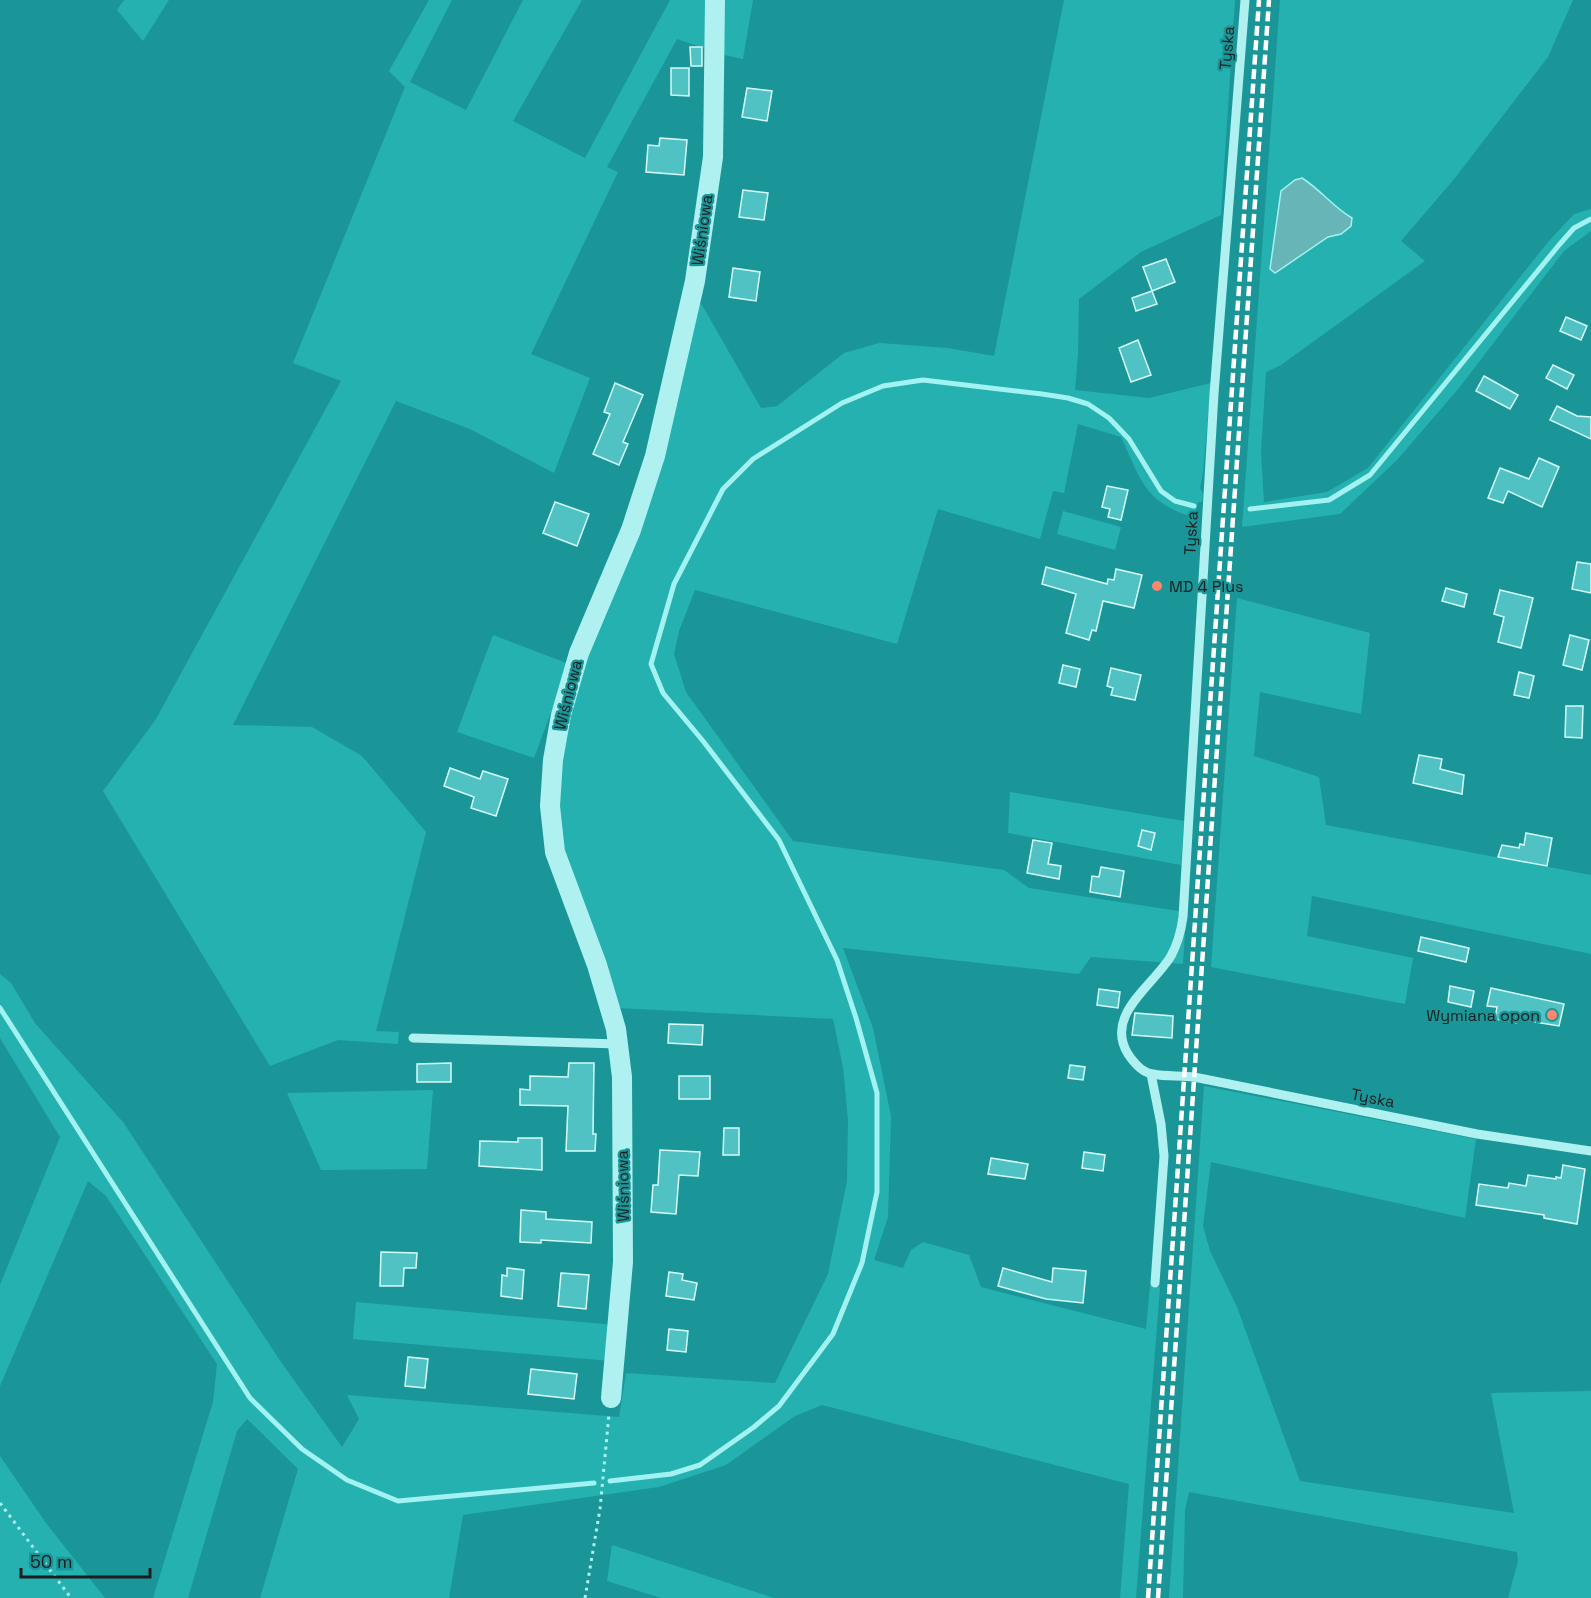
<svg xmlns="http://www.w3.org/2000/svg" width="1591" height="1598" font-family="'Space Grotesk',sans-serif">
<rect width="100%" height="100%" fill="#1b9698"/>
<!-- green -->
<g fill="#24b1b0">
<polygon points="124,0 169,0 143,41 117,10"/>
<polygon points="429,0 452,0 410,82 466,110 523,0 582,0 513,121 585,158 670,0 705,0 709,50 677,39 607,167 618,172 531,354 590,378 554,473 470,429 396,401 233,725 312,727 362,756 426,832 376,1031 399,1032 398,1044 338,1040 270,1066 103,791 156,719 341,381 293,363 405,87 389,71"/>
<polygon points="719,0 753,0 743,59 719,54"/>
<path d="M1064,0H1235L1221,215L1141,252L1079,299L1078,354L1075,390L1149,398L1211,383L1203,473L1200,488L1203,494L1202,502H1198L1195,515L1192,517C1143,501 1141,479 1121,437L1078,424L1064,493L1053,491L1040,539L938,509L897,644L695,590L679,631L674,654L686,692L793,841L1004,870L1029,888L1178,911L1186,915L1183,964L1091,957L1079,974L843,948L873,1028L891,1116L888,1217L874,1260L903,1268L911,1250L923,1242L969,1255L981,1287L1146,1329L1150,1285L1160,1287L1136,1598H1120L1129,1484L822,1405L795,1416L726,1465L659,1487L463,1515L449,1598H260L298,1469L247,1419L237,1431L188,1598H153L213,1402L217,1364L106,1196L88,1181L0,1386V1285L60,1137L0,1038V974L11,983L35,1023L123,1122L281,1362L342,1447L359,1419L347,1395L619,1417L626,1373L775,1383L828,1274L847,1181L848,1120L843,1067L833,1019L617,1008L559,842L556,766L563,721L695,300L702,305L761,408L777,406L844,353L879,343L948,348L994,356Z"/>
<polygon points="1280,0 1573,0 1548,57 1455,178 1401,241 1425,261 1281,365 1266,372 1261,452 1264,502 1327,492 1368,468 1548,242 1574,214 1591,209 1591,231 1564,251 1459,388 1397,460 1340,514 1242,527"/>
<polygon points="1063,511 1121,527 1115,550 1057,534"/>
<polygon points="1237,598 1370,633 1361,714 1260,692 1254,756 1319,777 1326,825 1591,875 1591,954 1312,896 1307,936 1413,958 1405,1004 1211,967"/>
<polygon points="493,635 569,664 534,758 457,732"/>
<polygon points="1010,792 1184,821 1181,865 1008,833"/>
<polygon points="1204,1086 1476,1139 1465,1218 1211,1162 1203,1226 1210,1251 1237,1307 1300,1481 1514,1513 1491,1393 1591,1391 1591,1598 1508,1598 1518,1561 1517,1552 1189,1492 1185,1510 1183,1598 1169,1598"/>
<polygon points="433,1090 427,1169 321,1170 287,1093"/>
<polygon points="356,1302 615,1325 611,1361 353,1339"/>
<polygon points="0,1456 46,1523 105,1598 0,1598"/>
<polygon points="612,1545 774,1598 661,1598 607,1581"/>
</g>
<!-- water -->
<path fill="#67b5b6" stroke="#a2f2f1" stroke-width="1.5" d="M1302,178C1321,190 1333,207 1352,218L1351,226L1341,234L1328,237L1275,273L1270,269L1281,191L1295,180Z"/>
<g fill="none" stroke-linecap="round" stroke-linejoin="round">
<!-- stream -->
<g stroke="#a2f2f1" stroke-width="5">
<polyline points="1250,509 1329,500 1370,475 1559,245 1574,228 1591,219"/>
<polyline points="0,1008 250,1398 302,1449 347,1480 398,1501 594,1483"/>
<polyline points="610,1481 671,1474 700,1465 754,1427 779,1406 833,1334 862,1263 877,1192 877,1093 856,1018 837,960 779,840 703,741 663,693 651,664 674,584 723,489 753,459 842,403 883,386 923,380 1042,394 1068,398 1088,404 1109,418 1129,439 1161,491 1175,501 1194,506"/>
</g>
</g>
<!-- building -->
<g fill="#50c2c3" stroke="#d6fbfb" stroke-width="1.5">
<polygon points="690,47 702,47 702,66 691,66"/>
<polygon points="671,68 689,68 689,96 671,95"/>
<polygon points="747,88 772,91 767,121 742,117"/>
<polygon points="660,138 687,140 684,175 646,172 648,145 659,146"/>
<polygon points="743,190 768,193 764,220 739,217"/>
<polygon points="1166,259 1175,282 1152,291 1143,267"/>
<polygon points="733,268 760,272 756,301 729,297"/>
<polygon points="1152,291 1157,304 1136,311 1132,298"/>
<polygon points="1566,317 1587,326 1581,340 1560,331"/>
<polygon points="1138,340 1151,375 1131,382 1119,348"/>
<polygon points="1553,365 1574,375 1567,389 1546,378"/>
<polygon points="1484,376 1518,395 1510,409 1476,391"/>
<polygon points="615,383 643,395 623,442 628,444 619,465 593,454 610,414 604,412"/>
<polygon points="1557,406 1577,416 1591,417 1591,439 1550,420"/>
<polygon points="1539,458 1559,467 1542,507 1508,491 1503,503 1488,498 1500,468 1529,479"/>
<polygon points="1107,486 1128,490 1121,520 1108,517 1110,509 1102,507"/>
<polygon points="555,502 589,514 577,546 543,533"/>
<polygon points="1577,562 1591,564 1591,593 1572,589"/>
<polygon points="1046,567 1107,584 1108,579 1114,580 1116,569 1142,575 1134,608 1103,601 1096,631 1092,630 1089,640 1066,633 1076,594 1042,584"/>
<polygon points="1446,588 1467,594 1464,607 1442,601"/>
<polygon points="1500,590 1533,598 1521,648 1498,642 1504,617 1494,614"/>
<polygon points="1570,635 1589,640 1582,670 1563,665"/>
<polygon points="1063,665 1080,669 1076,687 1059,683"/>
<polygon points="1111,668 1141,675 1135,700 1111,695 1113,688 1107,686"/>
<polygon points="1519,672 1534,676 1529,698 1514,695"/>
<polygon points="1566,706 1583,706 1582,738 1565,737"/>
<polygon points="1419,755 1442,759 1440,769 1464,775 1462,794 1413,783"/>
<polygon points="450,768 480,779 483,771 508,779 496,816 471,808 474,797 444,786"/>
<polygon points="1142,830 1155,833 1151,850 1138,846"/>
<polygon points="1526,833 1552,838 1547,866 1498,857 1502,845 1519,848 1520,844 1524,845"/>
<polygon points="1033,840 1052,843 1048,864 1061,866 1059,879 1027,873"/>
<polygon points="1101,867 1124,871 1120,897 1090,892 1092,876 1099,877"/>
<polygon points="1421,937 1469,948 1466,962 1418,951"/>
<polygon points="1450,986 1474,991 1471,1007 1448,1002"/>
<polygon points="1491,988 1564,1004 1559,1026 1517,1019 1516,1023 1495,1019 1497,1007 1487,1006"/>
<polygon points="1099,989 1120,992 1118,1008 1097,1005"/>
<polygon points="1135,1013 1173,1016 1172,1038 1132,1035"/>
<polygon points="669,1024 703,1025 702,1045 668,1043"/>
<polygon points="451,1063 451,1082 417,1082 417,1064"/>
<polygon points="569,1063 594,1063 593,1134 596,1134 595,1151 566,1151 568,1106 520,1105 520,1089 530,1090 530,1076 568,1077"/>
<polygon points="1070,1065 1085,1067 1083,1080 1068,1078"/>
<rect x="679" y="1076" width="31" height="23"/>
<polygon points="724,1128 739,1128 739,1155 723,1155"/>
<polygon points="518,1138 542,1138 542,1170 479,1166 480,1141 518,1142"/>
<polygon points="660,1150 700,1152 698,1176 679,1175 676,1214 651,1212 653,1185 658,1185"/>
<polygon points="1084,1152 1105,1155 1103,1171 1082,1168"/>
<polygon points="991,1158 1028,1164 1025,1179 988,1174"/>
<polygon points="1563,1165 1585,1169 1577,1224 1544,1218 1544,1215 1476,1205 1479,1184 1508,1188 1509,1183 1526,1186 1528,1175 1556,1179 1556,1177 1561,1178"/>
<polygon points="521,1210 546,1212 546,1219 592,1222 591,1243 541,1240 541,1243 520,1242"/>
<polygon points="381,1252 417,1253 416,1268 404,1268 403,1286 380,1286"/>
<polygon points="507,1268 524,1270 522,1299 501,1296 502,1275 507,1276"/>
<polygon points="1003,1268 1052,1282 1053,1268 1086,1271 1083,1303 1046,1299 998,1286"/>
<polygon points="669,1272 683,1274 682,1280 697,1283 694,1300 666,1296"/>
<polygon points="561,1273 589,1275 586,1309 558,1306"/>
<polygon points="669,1329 688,1331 686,1352 667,1350"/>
<polygon points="408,1357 428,1359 425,1388 405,1386"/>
<polygon points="531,1369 577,1374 574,1399 528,1394"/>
</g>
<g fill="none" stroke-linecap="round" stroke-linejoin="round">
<!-- path -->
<g stroke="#aff0f0" stroke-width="3" stroke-dasharray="3 4.5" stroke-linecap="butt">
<polyline points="0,1503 71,1598"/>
<polyline points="585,1598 600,1509 609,1414"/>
</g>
<!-- lane -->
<g stroke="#aff0f0" stroke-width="9">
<path d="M1245,0L1214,394L1183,917C1181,932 1178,943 1171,956C1153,986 1104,1015 1128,1054C1134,1063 1142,1073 1153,1074C1166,1077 1181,1075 1194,1077L1477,1134L1591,1151"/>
<polyline points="413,1038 618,1044"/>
<polyline points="1151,1074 1161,1124 1164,1156 1155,1283"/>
</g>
<!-- street -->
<polyline stroke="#aff0f0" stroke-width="20" points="611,1398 623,1262 622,1077 616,1029 597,965 555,852 550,806 553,760 561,715 579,653 631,530 655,456 695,281 713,157 715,0"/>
<!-- rail -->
<g stroke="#fff" stroke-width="4.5" stroke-dasharray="10 4.5" stroke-linecap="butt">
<polyline points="1148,1598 1259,0"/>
<polyline points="1158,1598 1269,0"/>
</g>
</g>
<!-- markers -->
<g fill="#ff866e" stroke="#1b9698" stroke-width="2">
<circle cx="1157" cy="586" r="6"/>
<circle cx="1552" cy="1015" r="6"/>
</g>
<g text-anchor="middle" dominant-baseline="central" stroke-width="4.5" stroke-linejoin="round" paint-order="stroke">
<!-- street labels -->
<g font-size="16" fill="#1d1d1d" stroke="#1b9698">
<text transform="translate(1227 48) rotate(-85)">Tyska</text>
<text transform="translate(702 230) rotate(-82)">Wiśniowa</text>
<text transform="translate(1191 533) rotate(-87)">Tyska</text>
<text transform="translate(568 695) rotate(-76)">Wiśniowa</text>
<text transform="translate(1373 1098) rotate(11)">Tyska</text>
<text transform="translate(623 1186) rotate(-91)">Wiśniowa</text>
</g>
<!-- poi labels -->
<g font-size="16" fill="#1d1d1d" stroke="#1b9698" text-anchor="start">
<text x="1169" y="586">MD 4 Plus</text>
<text x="1540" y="1015" text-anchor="end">Wymiana opon</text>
</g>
</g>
<!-- scale -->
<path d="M21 1568v9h129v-9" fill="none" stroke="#1d1d1d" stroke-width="3"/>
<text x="30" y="1568" font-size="18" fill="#1d1d1d" stroke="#1b9698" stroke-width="4.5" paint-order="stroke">50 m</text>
</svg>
